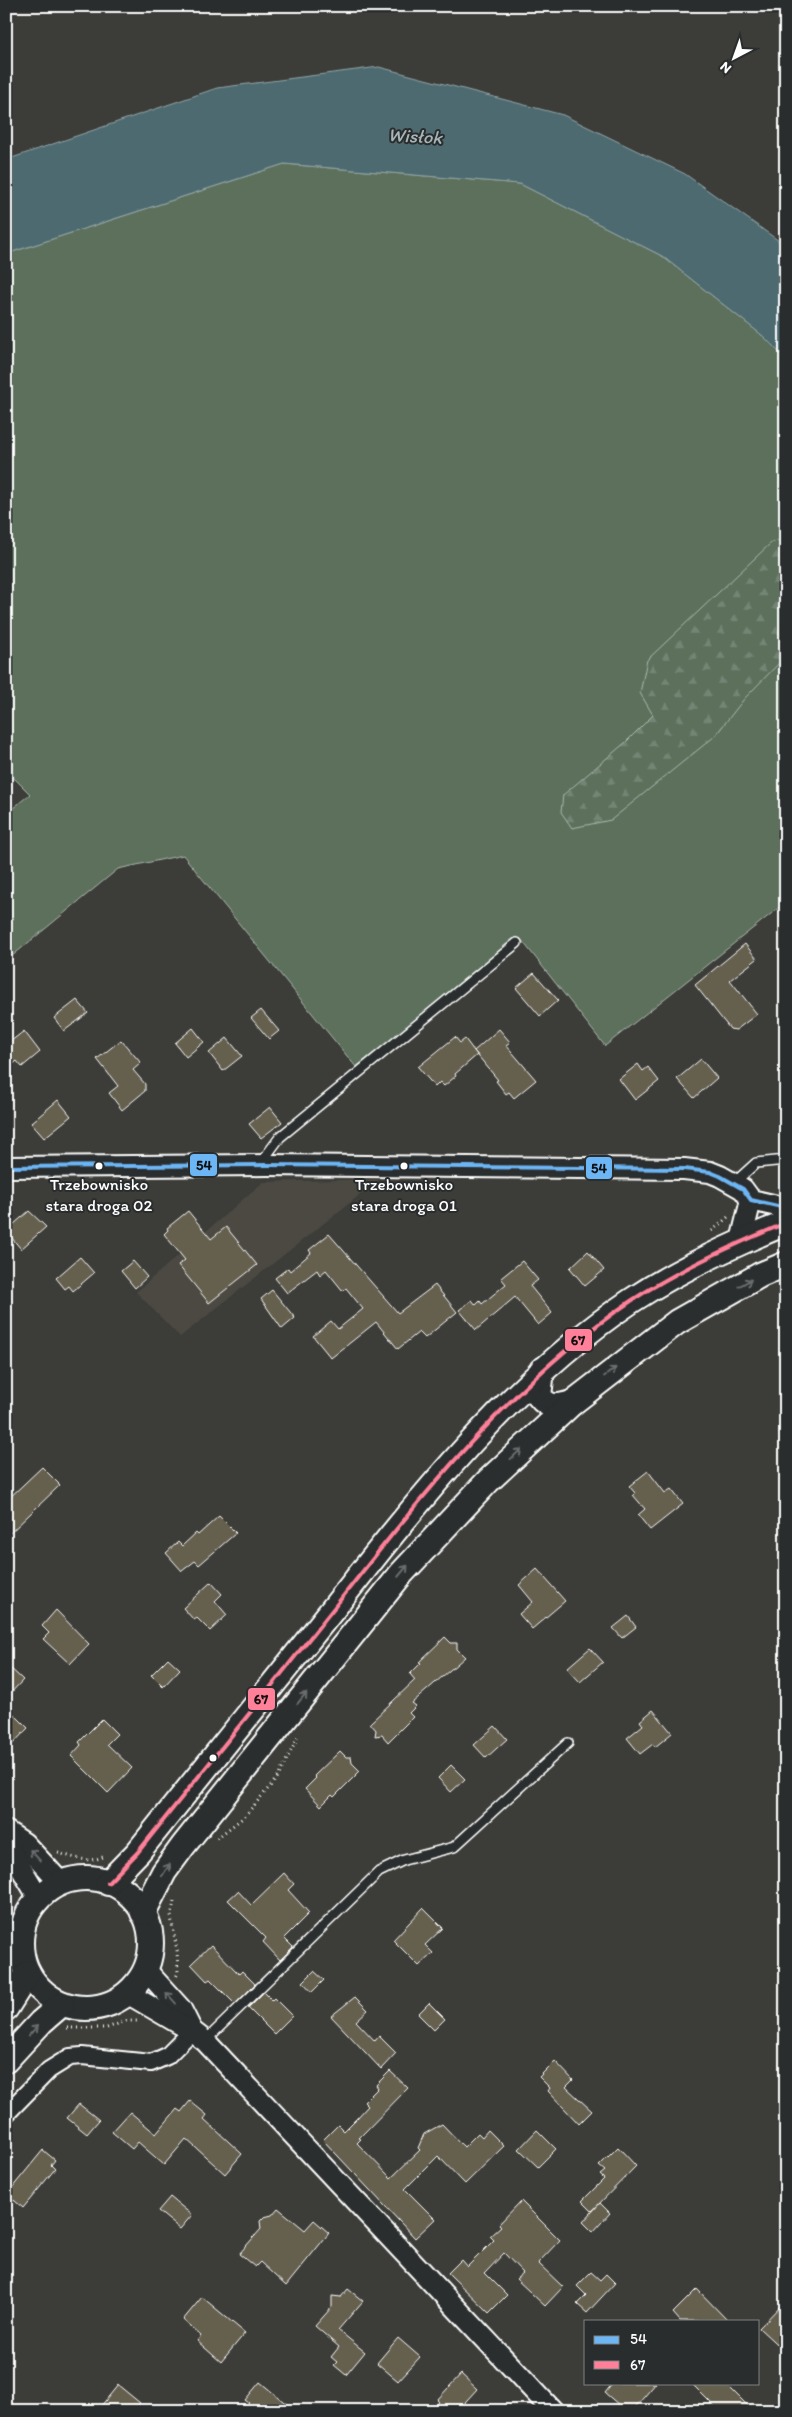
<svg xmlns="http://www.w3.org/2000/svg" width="792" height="2417" font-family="Itim,sans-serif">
<defs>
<pattern id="forest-firs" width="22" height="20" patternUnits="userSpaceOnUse" patternTransform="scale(1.25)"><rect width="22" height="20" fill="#5b705c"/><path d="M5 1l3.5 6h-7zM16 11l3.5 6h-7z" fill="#748574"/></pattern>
</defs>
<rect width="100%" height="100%" fill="#3c3c38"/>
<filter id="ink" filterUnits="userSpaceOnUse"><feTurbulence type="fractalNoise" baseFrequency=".02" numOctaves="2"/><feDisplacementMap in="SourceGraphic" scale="10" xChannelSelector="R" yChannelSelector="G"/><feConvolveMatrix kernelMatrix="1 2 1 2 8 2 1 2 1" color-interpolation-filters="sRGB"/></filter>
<g filter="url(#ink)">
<!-- built -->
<polygon fill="#4c4a43" points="380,1179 180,1337 136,1292 263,1182"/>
<!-- green -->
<polygon fill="#5b705c" stroke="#adb8ae" points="284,164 520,184 662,256 763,336 786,359 786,902 605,1046 520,938 356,1067 183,855 118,869 6,961 6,814 30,794 6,770 6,254"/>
<!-- forest -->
<polygon fill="url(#forest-firs)" stroke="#adb8ae" points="786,538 786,656 744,699 715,736 611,820 572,828 561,812 563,795 626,742 653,715 640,693 647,660 771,543"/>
<!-- water -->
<polygon fill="#4d6b70" stroke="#94a6a9" points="379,67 563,115 685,174 786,246 786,359 763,336 662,256 520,184 284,164 6,254 6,160 217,88"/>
<!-- building -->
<g fill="#655e4e" stroke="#fff">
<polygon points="745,944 757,959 730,980 757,1014 736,1030 730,1029 695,985"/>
<polygon points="534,973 558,1000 540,1016 516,988"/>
<polygon points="77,1000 88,1013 64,1031 54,1018"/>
<polygon points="261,1010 279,1031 269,1039 251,1018"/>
<polygon points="193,1028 204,1042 186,1057 175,1043"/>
<polygon points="499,1029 510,1042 506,1045 536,1080 514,1098 509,1092 506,1094 496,1081 498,1080 474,1051"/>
<polygon points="24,1031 40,1052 22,1067 17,1061 12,1065 6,1058 6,1045"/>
<polygon points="455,1037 460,1043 465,1039 477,1055 455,1074 456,1076 444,1086 440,1082 435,1087 418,1067"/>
<polygon points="227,1038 242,1056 223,1071 209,1053"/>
<polygon points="121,1040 141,1063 133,1070 145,1084 145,1091 122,1110 109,1093 118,1086 97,1059"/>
<polygon points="701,1059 717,1078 694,1098 677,1079"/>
<polygon points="638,1064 643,1071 648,1067 659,1081 635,1100 619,1079"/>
<polygon points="58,1100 71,1116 44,1138 31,1123"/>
<polygon points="270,1107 282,1122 261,1138 249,1124"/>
<polygon points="29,1211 46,1227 21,1249 6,1231"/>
<polygon points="188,1211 211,1239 226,1227 257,1265 209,1303 178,1265 185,1260 164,1234 168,1230 167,1228"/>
<polygon points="329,1234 398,1313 435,1285 457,1312 425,1338 419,1332 398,1349 376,1322 331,1358 313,1336 331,1321 338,1329 363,1309 346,1288 343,1291 326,1270 320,1275 317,1270 287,1293 275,1278 288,1268 290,1271 311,1253 309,1250"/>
<polygon points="588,1251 604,1270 585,1286 570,1268"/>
<polygon points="80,1257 94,1273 73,1291 69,1286 65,1289 56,1278"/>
<polygon points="133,1261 147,1277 135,1288 121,1271"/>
<polygon points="522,1261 538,1280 530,1286 552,1313 538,1325 515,1297 476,1330 459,1310 472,1300 476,1305 480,1301 482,1304 506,1284 501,1278"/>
<polygon points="272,1290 295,1318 282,1329 261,1299"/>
<polygon points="42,1467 60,1485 6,1537 6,1501"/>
<polygon points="648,1471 665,1493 671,1489 683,1504 650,1530 638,1515 645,1509 633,1495 635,1493 629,1486"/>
<polygon points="219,1516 236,1533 199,1565 195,1561 182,1571 166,1553 178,1542 182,1546 196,1533 198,1535"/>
<polygon points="537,1569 565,1601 532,1629 519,1614 533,1602 519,1585"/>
<polygon points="211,1582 222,1594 215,1601 227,1615 210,1631 197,1618 194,1620 183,1608"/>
<polygon points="56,1610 89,1644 70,1664 43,1639 49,1633 42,1626"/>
<polygon points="628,1616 636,1627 622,1638 613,1628"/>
<polygon points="445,1637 451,1643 457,1643 457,1649 465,1657 412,1703 416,1706 409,1713 413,1717 388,1742 382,1735 375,1736 376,1730 370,1723 415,1680 410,1674 421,1663 419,1662"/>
<polygon points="590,1648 603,1662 580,1682 567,1668"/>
<polygon points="168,1658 180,1669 163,1687 151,1675"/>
<polygon points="6,1664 23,1680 6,1698"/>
<polygon points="6,1706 28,1728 6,1751"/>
<polygon points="653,1710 672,1733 655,1747 653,1744 640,1754 627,1738 643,1725 640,1721"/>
<polygon points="102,1719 117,1734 107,1744 132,1768 108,1793 71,1756 81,1745 79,1742"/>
<polygon points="495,1726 507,1739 486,1758 474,1745"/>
<polygon points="340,1751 346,1757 351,1757 352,1763 360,1771 334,1797 332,1795 321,1806 305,1789 316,1778 314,1776"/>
<polygon points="451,1765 465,1779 451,1792 438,1778"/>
<polygon points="284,1873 294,1884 288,1890 309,1913 284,1938 293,1947 280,1960 263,1942 266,1938 228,1900 238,1891 251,1905"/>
<polygon points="423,1908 443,1928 425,1945 433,1953 419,1966 393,1940"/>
<polygon points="211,1945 239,1974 242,1971 255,1984 235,2004 210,1979 207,1981 191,1964"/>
<polygon points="314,1971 324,1980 312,1992 303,1982"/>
<polygon points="264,1992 272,2000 274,1998 292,2016 274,2034 248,2008"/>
<polygon points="355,1997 368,2010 356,2021 375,2041 379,2036 396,2053 381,2069 331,2016"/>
<polygon points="429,2003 445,2019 434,2030 418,2014"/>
<polygon points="555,2061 573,2080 566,2087 592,2111 579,2124 548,2091 550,2088 539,2077"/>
<polygon points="390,2071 408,2088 359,2138 361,2139 357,2143 391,2178 420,2150 418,2148 424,2134 442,2124 464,2147 478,2133 482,2137 488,2130 504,2146 465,2184 438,2156 405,2189 435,2219 415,2238 323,2140 338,2125 344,2131 357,2118 368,2106 364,2102 378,2088 376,2085"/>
<polygon points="190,2101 207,2115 204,2119 242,2154 225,2174 186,2139 164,2165 138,2142 132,2149 112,2132 130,2112 156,2134 177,2109 181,2112"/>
<polygon points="79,2104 99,2120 87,2134 67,2118"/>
<polygon points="537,2130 556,2149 538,2167 519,2149"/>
<polygon points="618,2147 636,2166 592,2211 582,2201 604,2179 600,2175 605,2171 599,2166"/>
<polygon points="43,2150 55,2160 51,2165 55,2169 23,2208 7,2194"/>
<polygon points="170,2197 192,2215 180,2229 158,2211"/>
<polygon points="521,2201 560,2240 538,2263 563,2287 545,2306 516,2279 523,2273 504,2253 485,2273 507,2295 489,2313 448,2273 461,2260 467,2267 494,2240 490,2236 501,2226 499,2224"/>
<polygon points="600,2203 610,2213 593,2232 583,2222"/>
<polygon points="278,2208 305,2230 314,2220 329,2233 286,2286 260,2262 255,2267 239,2254 261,2229 260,2221 264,2217 272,2215"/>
<polygon points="591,2272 600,2280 606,2274 615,2283 587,2313 577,2304 586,2295 577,2286"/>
<polygon points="348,2289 363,2301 338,2330 365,2352 346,2375 334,2365 337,2362 331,2357 339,2347 315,2326 332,2307 332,2296 341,2297"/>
<polygon points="697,2289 728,2321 680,2321 673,2313"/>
<polygon points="202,2297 245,2333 221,2362 197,2341 201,2336 183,2320"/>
<polygon points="786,2300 786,2353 759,2328"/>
<polygon points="398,2338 420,2357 398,2381 377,2363"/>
<polygon points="461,2374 477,2389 457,2411 431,2411 439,2402 437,2400"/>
<polygon points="260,2382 295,2411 243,2411 249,2403 245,2400"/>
<polygon points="613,2383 656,2383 632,2411 626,2411 605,2393"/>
<polygon points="691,2383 725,2383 753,2411 719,2411"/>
<polygon points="118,2385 140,2403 134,2411 97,2411"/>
</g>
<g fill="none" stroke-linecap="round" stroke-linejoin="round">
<!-- service casing -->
<g stroke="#fff" stroke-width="12">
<g id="service">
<polyline points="267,1165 266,1156 280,1137 517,943"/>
<polyline points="734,1183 756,1163 786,1160"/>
<polyline points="205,2041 379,1872 404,1860 454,1847 568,1743"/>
</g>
</g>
<!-- minor casing -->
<g stroke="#fff" stroke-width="20">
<polyline id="minor" points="6,2114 49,2070 70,2057 82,2056 151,2063 167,2056 192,2031"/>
</g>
<!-- tertiary casing -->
<g stroke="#fff" stroke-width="24">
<g id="tertiary">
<polyline points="6,1167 267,1165 684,1169 710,1172 720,1176 743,1189 751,1200 786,1208"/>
<polyline points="741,1241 751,1200"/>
<polyline points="6,1831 24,1843 61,1883"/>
<polyline points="6,1834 12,1853 39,1898"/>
<polyline points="145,1969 181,2009 192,2031"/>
<polyline points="127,1993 192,2031 205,2041 553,2411"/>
</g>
</g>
<!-- secondary casing -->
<g stroke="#fff" stroke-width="28">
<g id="secondary">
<path d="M542,1370L539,1396C549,1409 557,1407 572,1403"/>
<circle cx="86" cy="1943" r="65"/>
<path d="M108,1883L138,1852L170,1812C224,1745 279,1677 333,1609C421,1497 512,1381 631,1301C679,1269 732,1245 786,1223"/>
<polyline points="143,1913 164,1872 183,1846 401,1574 488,1481 572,1403 677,1322 760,1275 786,1264"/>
<polyline points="6,2008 28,1973"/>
<polyline points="6,2060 41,2022 62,2004"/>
</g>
</g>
<!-- path -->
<g stroke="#fff" stroke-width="3" stroke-dasharray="1 4" stroke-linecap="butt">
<polyline points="712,1231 728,1217"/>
<polyline points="217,1838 244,1817 278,1777 298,1737"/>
<path d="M58,1853C73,1857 89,1864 105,1856"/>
<polyline points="174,1901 171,1917 177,1951 178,1973 176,1977"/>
<polyline points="6,1904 11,1886"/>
<polyline points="67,2028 107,2028 126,2021 137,2021"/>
</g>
<!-- service -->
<use href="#service" stroke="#2a2d2e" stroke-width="9"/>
<!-- minor -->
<use href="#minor" stroke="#2a2d2e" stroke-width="16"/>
<!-- tertiary -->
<use href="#tertiary" stroke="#2a2d2e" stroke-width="20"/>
<!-- secondary -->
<use href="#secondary" stroke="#2a2d2e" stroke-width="24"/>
<!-- bus-1 casing -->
<g stroke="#2a2d2e" stroke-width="8">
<polyline id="bus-1" points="6,1167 267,1165 684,1169 710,1172 720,1176 743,1189 751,1200 786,1208"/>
</g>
<!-- bus-2 casing -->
<g stroke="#2a2d2e" stroke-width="8">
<path id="bus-2" d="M108,1883L138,1852L170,1812C224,1745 279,1677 333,1609C421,1497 512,1381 631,1301C679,1269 732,1245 786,1223"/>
</g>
<!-- bus-1 -->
<use href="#bus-1" stroke="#6db6f5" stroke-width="4"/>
<!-- bus-2 -->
<use href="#bus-2" stroke="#ff8098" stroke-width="4"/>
</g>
<!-- one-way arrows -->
<defs><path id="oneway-shaft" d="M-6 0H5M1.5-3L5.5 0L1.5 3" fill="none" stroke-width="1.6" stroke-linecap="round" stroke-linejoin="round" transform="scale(1.25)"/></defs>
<g stroke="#6a6c6d">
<use href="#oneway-shaft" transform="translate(745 1283) rotate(-29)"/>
<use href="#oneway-shaft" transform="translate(610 1372) rotate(-37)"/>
<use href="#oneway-shaft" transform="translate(516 1454) rotate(-43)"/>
<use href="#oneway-shaft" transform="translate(403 1571) rotate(-50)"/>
<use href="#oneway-shaft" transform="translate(302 1698) rotate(-51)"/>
<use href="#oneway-shaft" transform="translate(35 1855) rotate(-132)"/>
<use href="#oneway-shaft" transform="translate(166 1870) rotate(-57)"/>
<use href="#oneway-shaft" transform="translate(171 1998) rotate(-132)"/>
<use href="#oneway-shaft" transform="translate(33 2031) rotate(-47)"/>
</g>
</g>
<!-- markers -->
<g fill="#fff" stroke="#2a2d2e" stroke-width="2">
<circle cx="99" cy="1166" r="4.5"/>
<circle cx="404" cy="1166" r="4.5"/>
<circle cx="213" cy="1758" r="4.5"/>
</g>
<g text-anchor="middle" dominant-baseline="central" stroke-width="4" stroke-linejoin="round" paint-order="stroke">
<!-- bus labels -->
<g font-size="17" fill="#fff" stroke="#2a2d2e">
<text x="99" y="1184">Trzebownisko<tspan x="99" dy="21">stara droga 02</tspan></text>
<text x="404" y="1184">Trzebownisko<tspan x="404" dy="21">stara droga 01</tspan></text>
</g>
<!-- water labels -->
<g font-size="19" font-style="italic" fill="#a6b5b8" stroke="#2a2d2e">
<text transform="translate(415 136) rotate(3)">Wisłok</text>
</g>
</g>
<g stroke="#2a2d2e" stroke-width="2">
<rect x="189" y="1153" width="29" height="24" rx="5" fill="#6db6f5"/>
<rect x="585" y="1156" width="28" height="24" rx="5" fill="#6db6f5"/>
<rect x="564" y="1328" width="29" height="24" rx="5" fill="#ff8098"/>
<rect x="247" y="1687" width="29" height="24" rx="5" fill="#ff8098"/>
</g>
<g font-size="14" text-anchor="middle" font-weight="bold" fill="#111">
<text x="204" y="1170">54</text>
<text x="599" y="1173">54</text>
<text x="578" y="1345">67</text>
<text x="261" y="1704">67</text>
</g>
<!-- margin -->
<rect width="792" height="2417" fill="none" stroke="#2a2d2e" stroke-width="25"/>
<rect x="12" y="12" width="767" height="2392" fill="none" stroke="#fff" stroke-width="2" filter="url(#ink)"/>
<!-- legend -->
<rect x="584" y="2320" width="175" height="65" fill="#2a2d2e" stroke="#7f8182"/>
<rect x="594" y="2336" width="25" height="8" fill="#6db6f5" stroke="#7f8182"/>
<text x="630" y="2344" font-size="15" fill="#ffffff">54</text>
<rect x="594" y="2361" width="25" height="8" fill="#ff8098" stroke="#7f8182"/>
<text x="630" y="2370" font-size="15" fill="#ffffff">67</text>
<!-- north arrow -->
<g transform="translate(734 58) rotate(221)" stroke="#2a2d2e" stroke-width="4" paint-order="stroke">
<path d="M0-4L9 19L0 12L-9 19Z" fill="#ffffff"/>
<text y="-8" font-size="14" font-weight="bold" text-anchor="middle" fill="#ffffff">N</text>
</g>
</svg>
